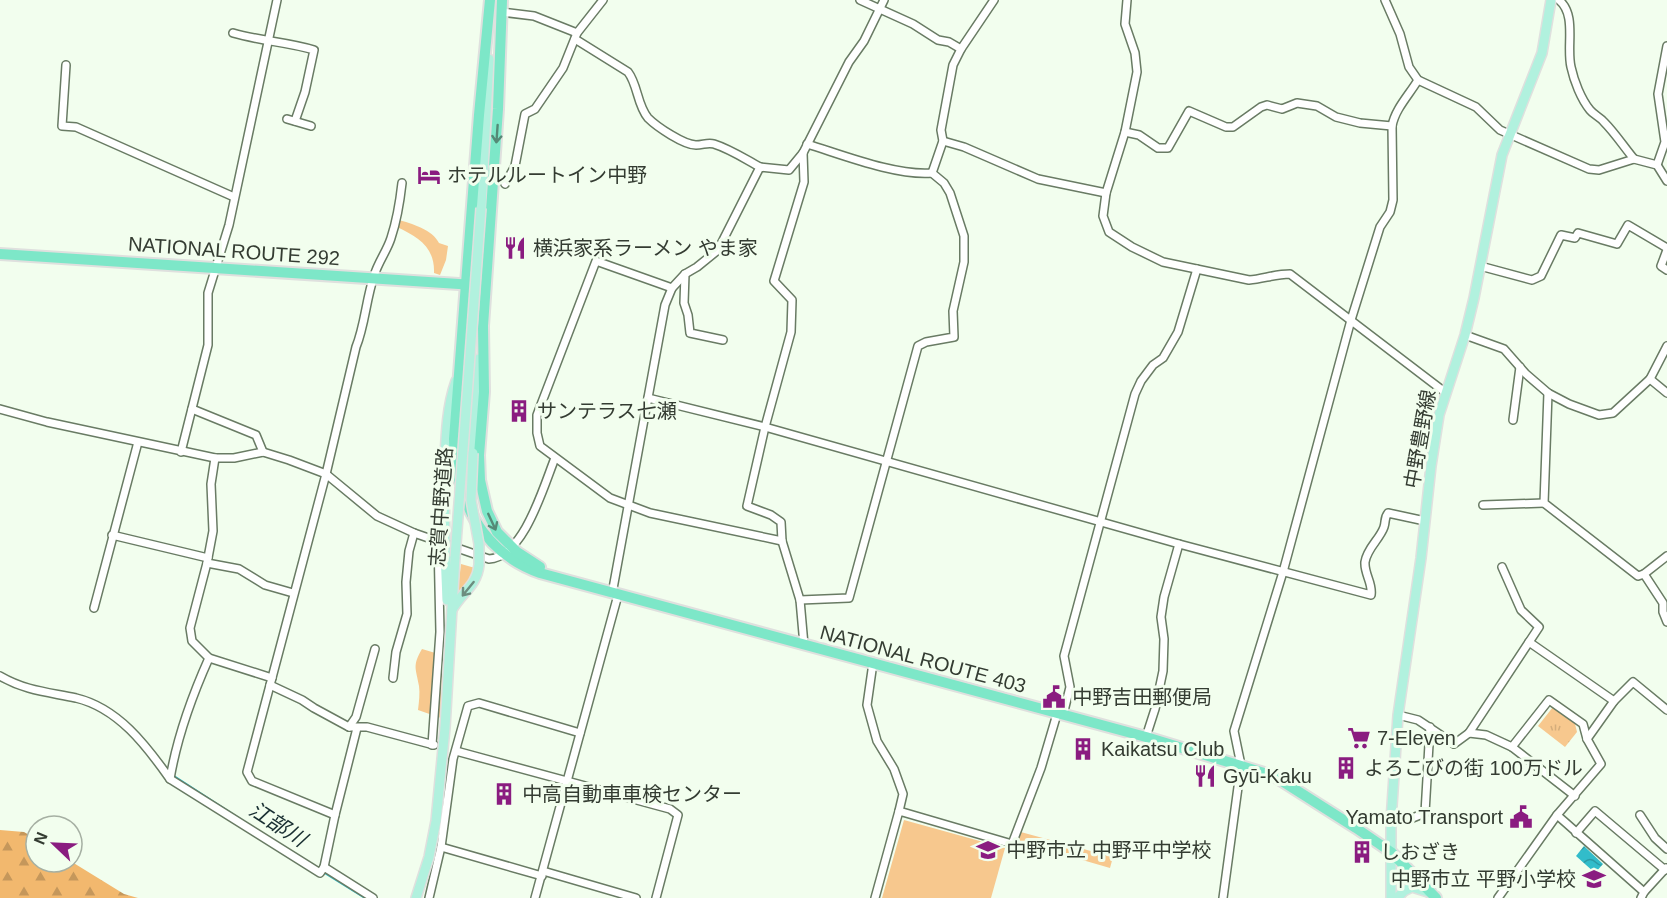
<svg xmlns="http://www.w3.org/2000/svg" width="1667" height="898" font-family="Arial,'Noto Sans JP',sans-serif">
<defs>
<pattern id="forest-firs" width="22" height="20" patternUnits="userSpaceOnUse" patternTransform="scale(1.5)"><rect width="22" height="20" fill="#f2b86e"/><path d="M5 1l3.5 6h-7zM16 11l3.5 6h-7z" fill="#c5975b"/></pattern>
<pattern id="park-tufts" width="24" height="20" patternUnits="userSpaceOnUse" patternTransform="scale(1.5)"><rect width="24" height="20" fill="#f7c88e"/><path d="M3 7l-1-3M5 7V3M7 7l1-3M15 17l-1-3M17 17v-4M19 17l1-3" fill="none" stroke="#d4ad7b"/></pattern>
<pattern id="water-waves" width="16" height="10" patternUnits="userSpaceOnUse" patternTransform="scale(1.5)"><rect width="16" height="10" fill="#32bcca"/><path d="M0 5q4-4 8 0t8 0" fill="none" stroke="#2b9aa5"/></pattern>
</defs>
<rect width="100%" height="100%" fill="#f2feee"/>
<!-- grass -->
<g fill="#f7c88e">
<path d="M398,220C411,223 433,230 439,243L448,246L446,260L440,275L434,273C435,247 418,237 397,227Z"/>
<polygon points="461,564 475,568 470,581 457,596"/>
<path d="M422,649L442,655L441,718L418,710C419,702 420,693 419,686C416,668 412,666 422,649Z"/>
<polygon points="904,820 1005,848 991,898 882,898"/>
<polygon points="1017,831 1113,857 1110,868 1013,840"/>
</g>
<!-- forest -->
<polygon fill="url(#forest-firs)" points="0,830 24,832 36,839 36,862 72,862 124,894 138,898 0,898"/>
<!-- park -->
<polygon fill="url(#park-tufts)" points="1553,707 1575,724 1577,732 1565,747 1538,726"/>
<!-- water -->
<polygon fill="url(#water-waves)" points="1584,846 1603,864 1595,873 1576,856"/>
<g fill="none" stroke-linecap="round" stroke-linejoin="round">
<!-- stream -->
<g stroke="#32bcca" stroke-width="2">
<polyline points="174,776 265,835"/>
<polyline points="323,872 365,898"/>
</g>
<!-- minor casing -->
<g stroke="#697b64" stroke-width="10">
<g id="minor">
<polyline points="860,0 913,24 938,40 949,42 961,49"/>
<path d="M1127,0L1125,24L1135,53L1137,72L1125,132L1106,193L1103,216L1109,232L1132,247L1163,262L1249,280C1263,279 1275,274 1290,274L1446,393"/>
<polyline points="1385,0 1400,34 1409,67 1418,80 1476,107 1500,130 1589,169 1599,170 1634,159 1657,165 1667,181"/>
<path d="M1559,0C1577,15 1566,46 1571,67C1574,81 1581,99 1590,110C1594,115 1600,117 1604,122C1615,133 1624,147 1634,159"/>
<polyline points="501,12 534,16 577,33"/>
<path d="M233,33C260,41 288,42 314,50L305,92L295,121"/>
<path d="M575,39L628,72C638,85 637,105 648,118C657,127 684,145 696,145C703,145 708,142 714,144C730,149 745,159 760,167"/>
<polyline points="66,65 62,126 76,127 234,197"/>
<polyline points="287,119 311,126"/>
<polyline points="1125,132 1139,135 1158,148 1168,148 1189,111 1226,127 1233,127 1261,107 1267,105 1282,109 1297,103 1317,106 1336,117 1360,123 1392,126"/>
<polyline points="943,141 964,147 1038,179 1106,193"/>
<path d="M807,144C843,155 896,176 932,173"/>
<polyline points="803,153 804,182 774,281 792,300 791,332 765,427 747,506 771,515 781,522 782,541 800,600 804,645"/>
<polyline points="1657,165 1665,142 1658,94 1667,46"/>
<polyline points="505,184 515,166 525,114 535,109 563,68 577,33 603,0"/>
<polyline points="1667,250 1661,266 1667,270"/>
<polyline points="1480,266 1532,280 1541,276 1561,235 1575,238 1578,233 1617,244 1628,225 1667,248"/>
<polyline points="685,274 684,303 688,315 690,333 723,340"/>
<polyline points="672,288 596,261 537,415 537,433 540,446 610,498 650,513 782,541"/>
<polyline points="1465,335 1504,349 1526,374 1548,393 1569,404 1599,415 1613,413 1650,379 1667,346"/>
<polyline points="1650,379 1667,393"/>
<polyline points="1548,393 1544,503 1638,576 1644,574 1663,603 1663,612 1667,622"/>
<path d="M648,398L765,427L1179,544L1371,595C1373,583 1364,574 1365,562C1367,548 1380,539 1384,527C1386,521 1384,518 1388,513L1425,521"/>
<path d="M0,409L47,422L215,458H234L263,452L289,460L326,474L377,516L414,533L489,559C524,557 544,485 555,458"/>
<polyline points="192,409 256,435 263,452"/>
<polyline points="1513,420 1520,367"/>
<polyline points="181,452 208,345 208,293 229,225 277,0"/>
<polyline points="215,458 211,484 213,531 207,563 190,628 192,641 209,658 272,678"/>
<polyline points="1483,505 1544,503"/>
<polyline points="112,535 208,558"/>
<polyline points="207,563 239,569 265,585 293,593"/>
<polyline points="1644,574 1667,556"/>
<polyline points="612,594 665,305 672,288 685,274 697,267 718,250 760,167 789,170 803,153 849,62 864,41 884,0"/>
<polyline points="800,600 849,598 918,346 926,342 954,337 953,311 964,262 964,236 950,193 944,183 932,173 943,141 941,130 953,65 961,49 994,0"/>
<polyline points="94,608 138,442"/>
<polyline points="1529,642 1614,701 1587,739"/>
<polyline points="873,663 867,705 877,741 894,769 903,794 899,811"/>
<path d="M0,676C26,691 48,692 76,698C118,708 146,745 170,779L320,873L324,867L373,898"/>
<polyline points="393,678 396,652 407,614 406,582 409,551 414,533"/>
<polyline points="270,685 302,700 314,708 349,727 367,727 434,745"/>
<polyline points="1614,701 1633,682 1667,710"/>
<polyline points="1063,715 1070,687 1064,656 1135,394 1141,381 1153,365 1163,358 1178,332 1197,269"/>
<polyline points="1398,715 1418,720 1454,744 1469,733 1486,735 1512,747 1549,700 1583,724 1587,739 1601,764 1557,815 1498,898"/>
<polyline points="349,727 356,717 375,649"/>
<polyline points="1469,733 1539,627 1521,610 1502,567"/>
<polyline points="1146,737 1155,709 1163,671 1164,639 1161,617 1164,597 1179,544"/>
<polyline points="432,745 440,632 438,541"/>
<polyline points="1512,747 1575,796"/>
<polyline points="456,751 670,809 678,815 656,898"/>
<path d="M170,779C177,737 192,696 209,658"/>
<path d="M335,815L252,781L247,772L326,474L356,347C365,325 366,299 374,276C378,262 387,251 391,238C397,220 400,201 402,183"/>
<polyline points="1557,815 1644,892"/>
<polyline points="1640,815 1655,838 1667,849"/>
<polyline points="1391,821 1410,819 1425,813 1430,727"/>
<polyline points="1576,833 1595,811 1665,870"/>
<polyline points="441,847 542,876"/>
<polyline points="324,867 335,815 357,728"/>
<polyline points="543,871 636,898"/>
<polyline points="429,898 441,847 453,759 468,706 479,703 580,733"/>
<polyline points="535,898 618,595"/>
<polyline points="875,898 899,811 1012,844 1041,768 1057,714"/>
<path d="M1223,898L1241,765L1234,731L1283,572L1351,320L1380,227L1390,212L1393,200L1392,126C1395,109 1409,95 1418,80"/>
<polyline points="1641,898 1644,892 1666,868"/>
</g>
</g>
<!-- major casing -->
<g stroke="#dfe0de" stroke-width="12">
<g id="major">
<polyline points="481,208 489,59"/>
<polyline points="473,453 479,359"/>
<path d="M444,480C446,447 445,412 456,381"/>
<polyline points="445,552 447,600"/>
<path d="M452,610C461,593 477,586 479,565"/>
<polyline points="416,898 429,857 436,821 445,728 455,557"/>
<polyline points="1391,898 1391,821 1398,715 1421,558 1431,466 1439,415 1465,335 1474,298 1502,155 1542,53 1551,0"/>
<polyline points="1397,898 1404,891 1412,887 1428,892"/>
</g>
</g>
<!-- highway casing -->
<g stroke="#dfe0de" stroke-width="14">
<g id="highway">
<path d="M490,0L479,115L454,439C455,498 481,552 540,573L1146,737L1274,776L1356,828L1391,852L1436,898"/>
<polyline points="502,0 498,109 483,326 484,392 479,455 480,480 487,511 497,532 517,552 540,567"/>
<polyline points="0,254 474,285"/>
</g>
</g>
<!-- minor -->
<use href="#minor" stroke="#fff" stroke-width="7"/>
<!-- major -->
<use href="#major" stroke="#b1f1de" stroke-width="9"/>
<!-- highway -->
<use href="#highway" stroke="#7de7c8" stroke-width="10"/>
<!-- major-bridge casing -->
<g stroke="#dfe0de" stroke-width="12" stroke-linecap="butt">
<g id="major-bridge">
<polyline points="473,453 471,500 479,544 479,565"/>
<polyline points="444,480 445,552"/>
<polyline points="455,557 481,208"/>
</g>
</g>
<!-- major-bridge -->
<use href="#major-bridge" stroke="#b1f1de" stroke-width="9"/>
</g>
<!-- one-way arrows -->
<defs><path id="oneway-shaft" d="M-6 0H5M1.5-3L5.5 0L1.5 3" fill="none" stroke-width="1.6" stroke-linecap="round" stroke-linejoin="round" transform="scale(1.5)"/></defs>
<g stroke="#558976">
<use href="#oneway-shaft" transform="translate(497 134) rotate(94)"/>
<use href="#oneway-shaft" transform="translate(492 522) rotate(65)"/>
</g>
<use stroke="#6c8d7f" href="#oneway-shaft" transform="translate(468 589) rotate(129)"/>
<!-- icons -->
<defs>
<g id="hotel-bare" transform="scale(1.8)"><path d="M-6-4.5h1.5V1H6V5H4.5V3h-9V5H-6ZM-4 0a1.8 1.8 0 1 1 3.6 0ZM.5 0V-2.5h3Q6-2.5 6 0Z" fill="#8a1c80" stroke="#f2feee" stroke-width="2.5" paint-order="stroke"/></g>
<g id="restaurant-bare" transform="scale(1.8)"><path d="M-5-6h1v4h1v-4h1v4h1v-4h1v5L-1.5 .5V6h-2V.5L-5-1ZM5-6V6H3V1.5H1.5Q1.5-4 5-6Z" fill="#8a1c80" stroke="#f2feee" stroke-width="2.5" paint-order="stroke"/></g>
<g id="building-bare" transform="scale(1.8)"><path d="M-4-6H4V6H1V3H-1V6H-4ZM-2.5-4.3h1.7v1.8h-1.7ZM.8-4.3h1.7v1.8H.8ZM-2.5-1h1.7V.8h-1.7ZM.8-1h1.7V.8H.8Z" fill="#8a1c80" stroke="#f2feee" stroke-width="2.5" paint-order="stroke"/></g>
<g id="civic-bare" transform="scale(1.8)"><path d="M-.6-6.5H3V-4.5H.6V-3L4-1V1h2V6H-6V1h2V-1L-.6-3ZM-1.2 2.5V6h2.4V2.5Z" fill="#8a1c80" stroke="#f2feee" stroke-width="2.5" paint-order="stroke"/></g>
<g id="supermarket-bare" transform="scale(1.8)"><path d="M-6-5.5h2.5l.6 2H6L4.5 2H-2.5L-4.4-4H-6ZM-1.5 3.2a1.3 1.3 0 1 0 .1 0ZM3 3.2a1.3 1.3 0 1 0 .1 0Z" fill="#8a1c80" stroke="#f2feee" stroke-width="2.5" paint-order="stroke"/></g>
<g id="school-bare" transform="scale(1.8)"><path d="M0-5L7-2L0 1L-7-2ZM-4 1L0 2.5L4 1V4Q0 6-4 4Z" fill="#8a1c80" stroke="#f2feee" stroke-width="2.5" paint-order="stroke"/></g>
</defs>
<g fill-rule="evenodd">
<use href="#hotel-bare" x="429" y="175"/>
<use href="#restaurant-bare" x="515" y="248"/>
<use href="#building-bare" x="519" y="411"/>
<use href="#civic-bare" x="1054" y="697"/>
<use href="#supermarket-bare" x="1359" y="738"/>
<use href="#building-bare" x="1083" y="749"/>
<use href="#building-bare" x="1346" y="768"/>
<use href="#restaurant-bare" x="1205" y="776"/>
<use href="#building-bare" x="504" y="794"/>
<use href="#civic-bare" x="1521" y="817"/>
<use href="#school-bare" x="988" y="850"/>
<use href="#building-bare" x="1362" y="852"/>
<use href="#school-bare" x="1594" y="879"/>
</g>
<g text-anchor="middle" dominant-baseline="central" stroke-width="6" stroke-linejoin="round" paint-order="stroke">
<!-- poi labels -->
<g font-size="20" fill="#343c32" stroke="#f2feee" text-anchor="start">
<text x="447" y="175">ホテルルートイン中野</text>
<text x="533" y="248">横浜家系ラーメン やま家</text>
<text x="537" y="411">サンテラス七瀬</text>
<text x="1072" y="697">中野吉田郵便局</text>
<text x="1377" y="738">7-Eleven</text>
<text x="1101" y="749">Kaikatsu Club</text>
<text x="1364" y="768">よろこびの街 100万ドル</text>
<text x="1223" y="776">Gyū-Kaku</text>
<text x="522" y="794">中高自動車車検センター</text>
<text x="1503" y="817" text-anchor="end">Yamato Transport</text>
<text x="1006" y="850">中野市立 中野平中学校</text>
<text x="1380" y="852">しおざき</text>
<text x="1576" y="879" text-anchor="end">中野市立 平野小学校</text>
</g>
<!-- street labels -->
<g font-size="20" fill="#343c32" stroke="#f2feee">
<text transform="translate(234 251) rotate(4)">NATIONAL ROUTE 292</text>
<text transform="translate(1420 439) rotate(-80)">中野豊野線</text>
<text transform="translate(441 507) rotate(-86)">志賀中野道路</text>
<text transform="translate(923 659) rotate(15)">NATIONAL ROUTE 403</text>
</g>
<!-- water labels -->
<g font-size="21" font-style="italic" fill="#182e31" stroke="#f2feee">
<text transform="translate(278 824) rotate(33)">江部川</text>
</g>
</g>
<!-- north arrow -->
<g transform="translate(54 844) rotate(293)"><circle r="28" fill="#f2feee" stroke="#a6b0a3" stroke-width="1.5"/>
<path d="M0-4.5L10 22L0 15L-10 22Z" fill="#8a1c80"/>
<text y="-9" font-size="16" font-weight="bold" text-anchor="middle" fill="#343c32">N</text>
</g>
</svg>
